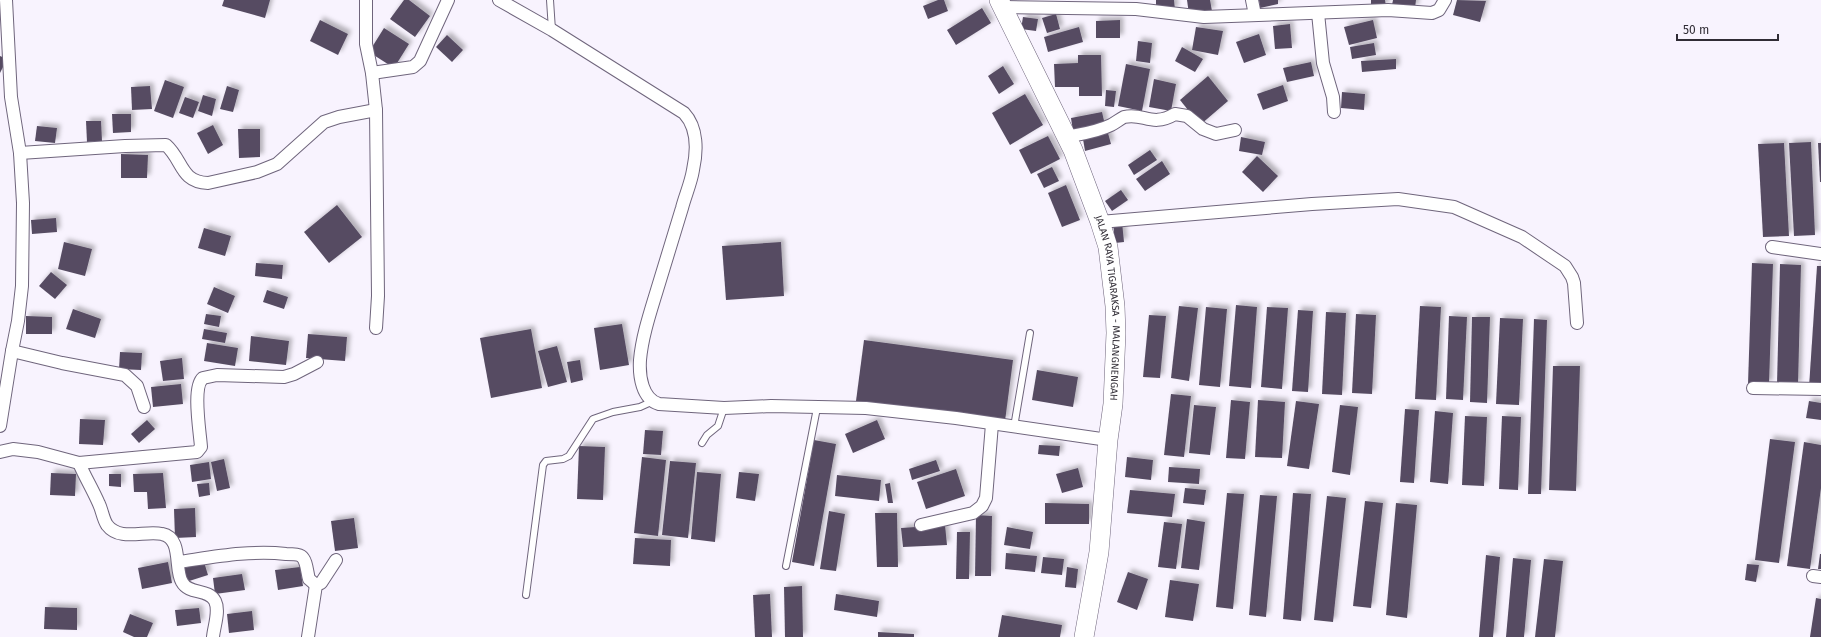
<svg xmlns="http://www.w3.org/2000/svg" width="1821" height="637" font-family="'Fira Sans',sans-serif">
<defs>
<filter id="shadow"><feDropShadow dx="3.5" dy="-3.5" stdDeviation="2" flood-color="#0004"/></filter>
</defs>
<rect width="100%" height="100%" fill="#f8f3fe"/>
<!-- building -->
<g fill="#564c62" filter="url(#shadow)">
<polygon points="224,0 270,0 265,18 222,6"/>
<polygon points="404,0 409,0 430,16 415,37 390,19"/>
<polygon points="938,0 944,0 948,11 928,19 923,6"/>
<polygon points="1156,0 1174,0 1175,10 1156,11"/>
<polygon points="1187,0 1210,0 1212,11 1189,14"/>
<polygon points="1259,0 1278,0 1278,4 1260,8"/>
<polygon points="1371,0 1385,0 1386,6 1371,8"/>
<polygon points="1393,0 1416,0 1415,8 1392,5"/>
<polygon points="1457,0 1486,1 1480,22 1453,15"/>
<polygon points="982,8 991,23 956,45 947,30"/>
<polygon points="1056,14 1060,29 1047,33 1042,18"/>
<polygon points="1023,17 1038,19 1036,31 1021,29"/>
<polygon points="320,20 348,34 338,55 310,41"/>
<polygon points="1120,20 1120,38 1096,38 1096,21"/>
<polygon points="1373,20 1377,38 1349,45 1344,27"/>
<polygon points="1290,24 1292,48 1275,49 1273,26"/>
<polygon points="1079,27 1083,42 1048,52 1044,37"/>
<polygon points="1196,27 1223,31 1218,55 1192,50"/>
<polygon points="384,28 409,44 394,68 369,52"/>
<polygon points="1259,34 1266,55 1244,63 1236,42"/>
<polygon points="447,35 463,50 452,62 436,47"/>
<polygon points="1138,41 1152,43 1150,63 1136,61"/>
<polygon points="1374,43 1376,55 1352,59 1350,47"/>
<polygon points="1182,47 1203,59 1195,72 1175,61"/>
<polygon points="1078,55 1101,55 1102,96 1079,96 1079,87 1055,87 1054,64 1078,63"/>
<polygon points="0,56 7,59 0,73"/>
<polygon points="1396,59 1396,69 1362,72 1361,61"/>
<polygon points="1311,62 1314,76 1287,82 1283,68"/>
<polygon points="1126,64 1150,69 1142,111 1118,106"/>
<polygon points="1003,66 1014,84 999,94 988,76"/>
<polygon points="1208,76 1228,101 1200,125 1180,100"/>
<polygon points="1154,79 1176,84 1171,111 1149,107"/>
<polygon points="165,80 184,87 173,118 154,111"/>
<polygon points="1283,85 1288,101 1263,110 1257,94"/>
<polygon points="150,86 152,109 132,110 131,87"/>
<polygon points="227,86 239,90 233,112 220,109"/>
<polygon points="1106,90 1116,91 1114,107 1105,106"/>
<polygon points="1342,92 1365,94 1364,110 1341,108"/>
<polygon points="1025,94 1043,125 1010,145 992,113"/>
<polygon points="203,95 216,99 212,116 198,111"/>
<polygon points="185,97 199,102 193,118 179,113"/>
<polygon points="1102,112 1105,125 1073,131 1071,118"/>
<polygon points="112,114 131,114 131,132 113,133"/>
<polygon points="86,121 101,121 102,141 87,142"/>
<polygon points="213,125 223,145 208,154 197,133"/>
<polygon points="37,126 57,128 55,143 35,141"/>
<polygon points="238,129 260,129 260,157 239,158"/>
<polygon points="1108,133 1111,144 1085,151 1083,139"/>
<polygon points="1048,136 1060,159 1031,174 1019,150"/>
<polygon points="1241,137 1265,142 1262,155 1239,151"/>
<polygon points="1811,142 1815,235 1794,236 1789,143"/>
<polygon points="1784,143 1789,236 1763,237 1758,144"/>
<polygon points="1818,143 1821,143 1821,182 1820,182"/>
<polygon points="1150,150 1157,160 1134,175 1128,165"/>
<polygon points="121,154 148,155 147,178 121,178"/>
<polygon points="1257,156 1278,176 1263,192 1242,172"/>
<polygon points="1162,161 1170,174 1145,191 1136,179"/>
<polygon points="1052,167 1059,181 1044,188 1037,174"/>
<polygon points="1066,185 1080,220 1062,227 1048,193"/>
<polygon points="1121,190 1128,200 1112,211 1105,201"/>
<polygon points="337,205 362,237 329,263 304,232"/>
<polygon points="56,218 57,232 32,234 31,220"/>
<polygon points="1122,222 1124,242 1115,243 1113,223"/>
<polygon points="204,228 231,236 225,256 198,248"/>
<polygon points="64,242 92,249 85,276 58,269"/>
<polygon points="781,242 784,296 726,300 722,246"/>
<polygon points="256,263 283,265 282,279 255,276"/>
<polygon points="1752,263 1773,264 1769,384 1748,384"/>
<polygon points="1780,264 1801,265 1798,385 1777,384"/>
<polygon points="1817,266 1821,266 1821,388 1809,387"/>
<polygon points="51,272 67,285 55,299 39,286"/>
<polygon points="214,287 235,296 228,313 207,304"/>
<polygon points="267,290 288,297 284,309 263,302"/>
<polygon points="1236,305 1257,307 1251,388 1229,386"/>
<polygon points="1179,306 1198,308 1189,381 1171,378"/>
<polygon points="1420,306 1441,307 1436,400 1415,399"/>
<polygon points="1206,307 1227,309 1220,387 1199,385"/>
<polygon points="1267,307 1288,308 1282,389 1261,387"/>
<polygon points="73,309 101,319 95,338 66,329"/>
<polygon points="1298,310 1313,311 1308,392 1292,391"/>
<polygon points="1326,312 1346,313 1342,395 1322,394"/>
<polygon points="206,314 221,316 219,327 204,324"/>
<polygon points="1356,314 1376,315 1372,394 1352,393"/>
<polygon points="1149,315 1166,316 1160,378 1143,377"/>
<polygon points="26,316 52,317 52,334 26,334"/>
<polygon points="1449,316 1467,317 1463,400 1446,399"/>
<polygon points="1472,317 1490,317 1487,403 1470,402"/>
<polygon points="1500,318 1523,319 1519,405 1496,404"/>
<polygon points="1534,319 1547,320 1541,494 1528,494"/>
<polygon points="622,324 629,365 600,370 594,328"/>
<polygon points="204,329 227,333 225,343 202,339"/>
<polygon points="531,329 542,388 491,398 480,338"/>
<polygon points="308,334 347,337 345,361 306,358"/>
<polygon points="251,336 289,341 286,365 249,361"/>
<polygon points="864,340 1013,360 1005,421 856,401"/>
<polygon points="207,343 238,348 235,366 204,361"/>
<polygon points="557,346 567,382 548,387 538,351"/>
<polygon points="120,352 142,353 141,370 119,369"/>
<polygon points="182,358 184,379 163,381 160,361"/>
<polygon points="580,360 583,380 571,383 567,362"/>
<polygon points="1553,366 1580,366 1576,491 1549,490"/>
<polygon points="1037,370 1078,377 1073,407 1032,400"/>
<polygon points="181,384 183,404 153,407 151,387"/>
<polygon points="1171,394 1191,396 1184,457 1164,455"/>
<polygon points="1231,400 1250,402 1245,459 1226,458"/>
<polygon points="1258,400 1285,402 1282,458 1255,457"/>
<polygon points="1296,401 1319,404 1309,469 1287,466"/>
<polygon points="1809,401 1821,403 1821,420 1806,418"/>
<polygon points="1194,405 1216,407 1210,455 1189,453"/>
<polygon points="1340,405 1358,407 1350,475 1332,472"/>
<polygon points="1405,409 1419,410 1414,483 1400,482"/>
<polygon points="1435,411 1453,413 1448,484 1430,482"/>
<polygon points="1465,416 1487,417 1484,486 1462,485"/>
<polygon points="1502,416 1521,417 1518,490 1499,489"/>
<polygon points="80,419 105,420 103,445 79,444"/>
<polygon points="147,420 155,429 139,443 131,434"/>
<polygon points="877,420 885,439 853,453 845,434"/>
<polygon points="645,430 663,431 661,455 643,454"/>
<polygon points="1770,439 1795,442 1779,563 1755,560"/>
<polygon points="814,440 836,444 814,566 792,562"/>
<polygon points="1804,442 1821,445 1821,488 1810,569 1787,566"/>
<polygon points="1039,445 1060,446 1059,456 1038,454"/>
<polygon points="579,446 605,447 603,500 577,499"/>
<polygon points="642,457 666,460 658,536 634,533"/>
<polygon points="1127,457 1153,460 1151,480 1125,477"/>
<polygon points="224,459 230,488 217,491 211,462"/>
<polygon points="936,460 940,471 912,480 909,469"/>
<polygon points="670,461 696,463 688,538 662,535"/>
<polygon points="209,462 211,479 192,482 190,465"/>
<polygon points="1169,467 1200,469 1199,484 1168,482"/>
<polygon points="1078,468 1083,487 1062,493 1056,474"/>
<polygon points="956,469 965,496 926,509 917,482"/>
<polygon points="697,472 721,474 715,542 691,539"/>
<polygon points="739,472 759,474 755,501 736,498"/>
<polygon points="51,473 76,474 75,496 50,495"/>
<polygon points="163,473 166,508 148,509 147,492 134,492 133,474"/>
<polygon points="109,474 121,474 121,487 109,486"/>
<polygon points="837,475 881,480 879,501 835,496"/>
<polygon points="209,483 210,495 199,497 197,484"/>
<polygon points="890,483 893,503 888,503 885,484"/>
<polygon points="1185,488 1206,490 1204,505 1183,503"/>
<polygon points="1130,490 1175,494 1172,517 1127,513"/>
<polygon points="1227,493 1244,494 1233,609 1216,607"/>
<polygon points="1293,493 1311,494 1301,621 1283,619"/>
<polygon points="1260,495 1277,496 1266,617 1249,615"/>
<polygon points="1327,496 1346,498 1333,622 1314,620"/>
<polygon points="1365,501 1383,503 1371,608 1353,606"/>
<polygon points="1045,503 1089,504 1089,524 1045,524"/>
<polygon points="1396,503 1417,505 1407,618 1386,615"/>
<polygon points="195,508 196,537 175,538 174,509"/>
<polygon points="829,511 845,514 836,571 820,569"/>
<polygon points="875,513 897,513 898,567 877,567"/>
<polygon points="976,515 992,516 991,576 975,576"/>
<polygon points="354,518 358,548 335,551 331,521"/>
<polygon points="1187,519 1205,522 1199,570 1181,568"/>
<polygon points="1164,522 1182,524 1176,569 1158,567"/>
<polygon points="945,525 947,545 903,547 901,528"/>
<polygon points="1007,527 1033,532 1030,549 1004,545"/>
<polygon points="957,532 970,532 969,579 956,579"/>
<polygon points="635,538 671,540 670,566 633,564"/>
<polygon points="1006,553 1037,556 1035,572 1005,569"/>
<polygon points="1820,554 1821,554 1821,569 1818,569"/>
<polygon points="1486,555 1500,557 1493,637 1479,637"/>
<polygon points="1043,557 1064,559 1062,575 1041,573"/>
<polygon points="1513,558 1531,560 1524,637 1506,637"/>
<polygon points="1544,559 1563,561 1555,637 1535,637"/>
<polygon points="168,562 172,583 142,589 138,568"/>
<polygon points="204,562 208,575 186,582 182,569"/>
<polygon points="1747,564 1759,565 1756,582 1745,580"/>
<polygon points="300,567 303,586 278,590 275,570"/>
<polygon points="1067,567 1078,569 1076,588 1065,587"/>
<polygon points="1128,572 1148,579 1137,610 1117,602"/>
<polygon points="242,574 245,590 215,594 213,578"/>
<polygon points="1170,580 1199,584 1193,621 1165,617"/>
<polygon points="802,586 803,637 785,637 784,587"/>
<polygon points="770,594 772,637 755,637 753,595"/>
<polygon points="836,594 879,601 877,617 834,610"/>
<polygon points="1816,598 1821,599 1821,637 1810,637"/>
<polygon points="45,607 77,608 77,630 44,629"/>
<polygon points="199,608 201,623 177,626 175,610"/>
<polygon points="252,611 254,630 229,633 227,614"/>
<polygon points="130,614 153,623 147,637 134,637 123,632"/>
<polygon points="1002,615 1062,625 1060,637 998,637"/>
<polygon points="878,632 914,634 914,637 878,637"/>
</g>
<g fill="none" stroke-linecap="round" stroke-linejoin="round">
<!-- service casing -->
<g stroke="#6f657c" stroke-width="8">
<g id="service">
<polyline points="550,0 552,30"/>
<polyline points="1014,427 1030,333"/>
<polyline points="702,443 707,435 718,426 724,408"/>
<polyline points="786,566 817,408"/>
<polyline points="526,595 543,465 546,461 563,459 569,456 593,419 613,412 640,407 651,402"/>
</g>
</g>
<!-- minor casing -->
<g stroke="#6f657c" stroke-width="14">
<g id="minor">
<polyline points="366,0 366,44 372,73 376,110 378,296 376,328"/>
<path d="M499,0L552,30L684,113C698,128 697,152 693,170C691,183 685,196 682,208C674,235 665,263 657,290C650,313 642,337 640,360C639,376 642,399 659,404L724,408L771,406L866,408L956,418L1108,440"/>
<polyline points="1252,0 1255,15"/>
<polyline points="1003,7 1136,9 1204,17 1388,10 1432,13 1439,10 1445,0"/>
<polyline points="1318,13 1323,63 1333,97 1334,112"/>
<polyline points="372,73 413,67 420,61 448,0"/>
<path d="M1066,137C1081,134 1097,132 1111,125C1115,123 1120,119 1124,117C1144,112 1151,128 1175,114L1187,116L1203,129L1216,134L1235,130"/>
<path d="M20,153L125,146L166,145C183,160 180,182 208,183L257,172L277,164L324,122L339,117L376,110"/>
<polyline points="1100,222 1312,204 1398,199 1454,207 1522,237 1565,266 1572,277 1574,283 1577,323"/>
<polyline points="1772,247 1821,254"/>
<polyline points="12,351 62,363 125,375 137,386 144,407"/>
<polyline points="1753,388 1821,389"/>
<polyline points="0,426 12,351 18,321 22,286 23,203 20,153 11,97 6,0"/>
<path d="M0,452L13,449L38,452L79,463L197,452L201,447C200,432 192,387 203,378L217,375L284,377L294,374L317,362"/>
<path d="M79,463C85,477 93,490 99,504C102,510 103,519 107,525C120,542 145,530 162,534C183,538 174,569 182,582C189,595 208,588 215,601C220,611 214,626 213,637"/>
<polyline points="921,525 973,513 982,506 986,498 992,424"/>
<path d="M178,562C214,557 250,550 286,554C291,554 298,554 301,556C307,560 307,573 309,579L316,585L321,583L336,560"/>
<polyline points="1813,576 1821,577"/>
<polyline points="308,637 316,585"/>
</g>
</g>
<!-- primary casing -->
<g stroke="#6f657c" stroke-width="20">
<g id="primary">
<path id="s1" d="M999,0L1073,150L1100,222L1108,247L1115,306L1116,333L1113,404L1108,440L1099,552L1084,637"/>
</g>
</g>
<!-- service -->
<use href="#service" stroke="#fff" stroke-width="6"/>
<!-- minor -->
<use href="#minor" stroke="#fff" stroke-width="12"/>
<!-- primary -->
<use href="#primary" stroke="#fff" stroke-width="19"/>
</g>
<g text-anchor="middle" dominant-baseline="central" stroke-width="4" stroke-linejoin="round" paint-order="stroke">
<!-- street labels -->
<g font-size="10" fill="#302c35" stroke="#f8f3fe">
<text stroke="none"><textPath href="#s1" startOffset="331">JALAN RAYA TIGARAKSA - MALANGNENGAH</textPath></text>
</g>
</g>
<!-- scale -->
<path d="M1677 34v6h101v-6" fill="none" stroke="#302c35" stroke-width="2"/>
<text x="1683" y="34" font-size="12" fill="#302c35" stroke="#f8f3fe" stroke-width="3" paint-order="stroke">50 m</text>
</svg>
